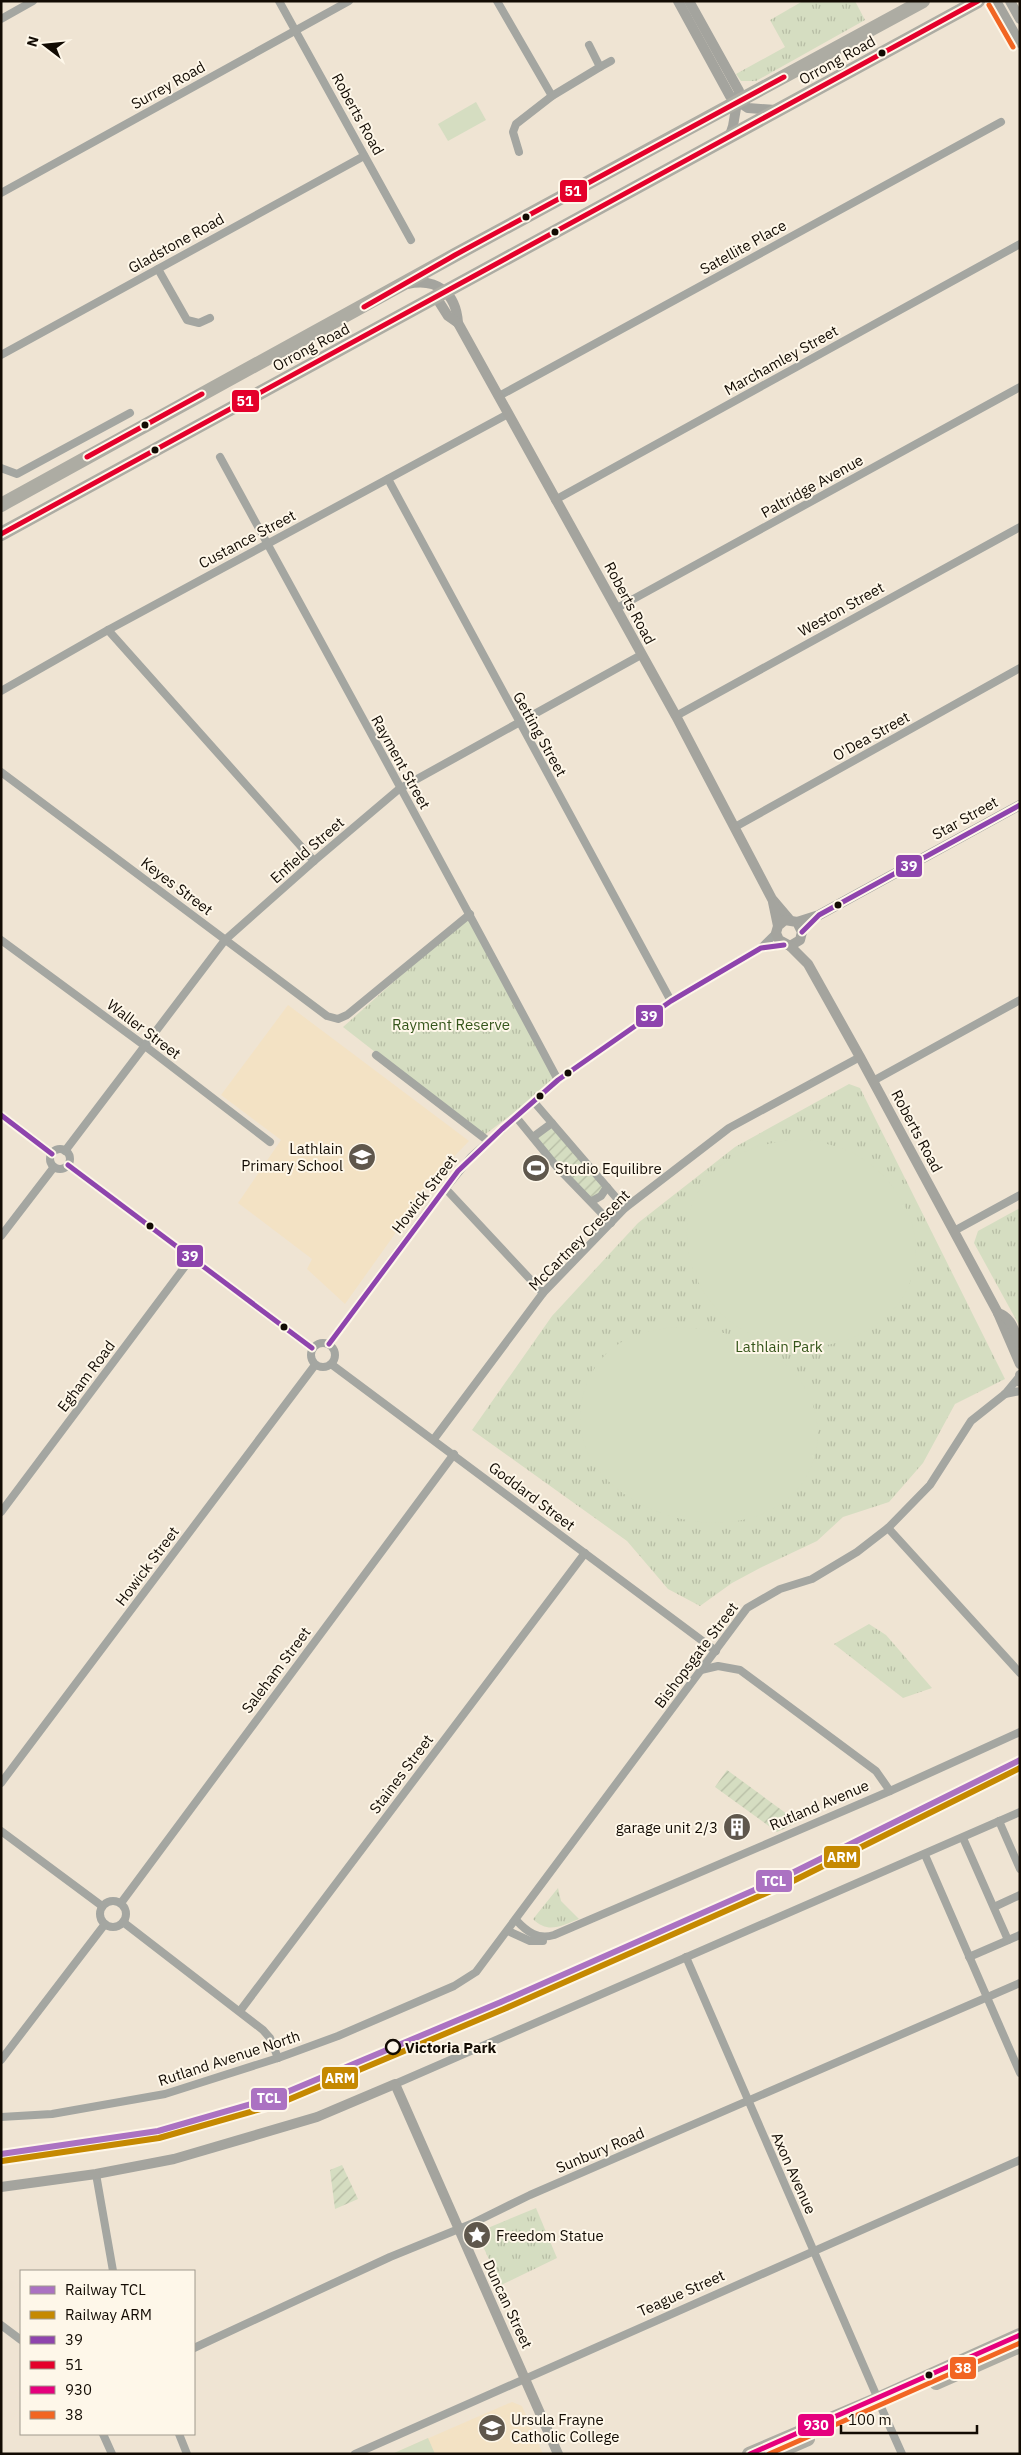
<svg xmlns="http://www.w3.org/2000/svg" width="1021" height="2455" font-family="'IBM Plex Sans',sans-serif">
<defs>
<pattern id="grass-tufts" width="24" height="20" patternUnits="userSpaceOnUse" patternTransform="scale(1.25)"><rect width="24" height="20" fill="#d5ddc1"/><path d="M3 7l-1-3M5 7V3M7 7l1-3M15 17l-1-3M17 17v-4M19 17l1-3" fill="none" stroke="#b6bca4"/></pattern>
<pattern id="garden-furrows" width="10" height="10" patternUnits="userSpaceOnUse" patternTransform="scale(1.25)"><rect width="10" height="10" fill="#d5ddc1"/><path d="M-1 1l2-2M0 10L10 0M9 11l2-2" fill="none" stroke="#b6bca4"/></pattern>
</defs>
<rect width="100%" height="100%" fill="#efe4d3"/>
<!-- built -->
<g fill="#f3e2c4">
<polygon points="288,1005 469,1141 439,1172 345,1304 307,1269 312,1259 238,1203 281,1140 221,1095"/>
<polygon points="512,2402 522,2406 543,2454 392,2454"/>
</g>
<!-- grass -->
<g fill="url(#grass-tufts)">
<polygon points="803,1 855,1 865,20 756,81 741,81 736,74 785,47 770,20"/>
<polygon points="470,914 558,1080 483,1136 343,1027"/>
<polygon points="849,1084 860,1088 1005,1379 955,1404 923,1463 889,1502 843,1517 817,1541 760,1568 732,1583 700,1606 668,1589 627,1541 472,1430 552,1316 638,1223 735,1147"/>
<polygon points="1020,1208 1020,1327 974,1243 978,1231"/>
<polygon points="869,1624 886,1635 932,1688 903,1698 834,1644"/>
<path d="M558,1888L561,1901L579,1919C561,1926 548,1934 533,1919Z"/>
<polygon points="536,2208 557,2258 501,2285 480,2240 483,2230"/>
</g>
<!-- garden -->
<g fill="url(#garden-furrows)">
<polygon points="552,1123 607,1187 592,1201 533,1137"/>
<polygon points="727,1770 798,1822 777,1832 715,1787"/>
<polygon points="342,2165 358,2199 335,2209 330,2170"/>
</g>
<!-- pitch -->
<g fill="#d5ddc1">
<polygon points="476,102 486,120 448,141 438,124"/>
<path d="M803,1139C823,1142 843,1147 860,1157C919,1194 940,1275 880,1322C863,1335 841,1344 818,1346C674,1359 621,1149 803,1139Z"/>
<path d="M670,1327C710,1328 747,1334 780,1360C841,1408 826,1497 751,1518C697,1534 620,1509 591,1459C569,1420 582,1367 620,1343C635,1333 653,1331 670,1327Z"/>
<polygon points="428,2438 435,2454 392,2454"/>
</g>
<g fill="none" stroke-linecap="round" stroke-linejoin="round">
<!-- street -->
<g stroke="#a4a6a1" stroke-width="8">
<polyline points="279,1 411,240"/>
<polyline points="497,1 552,96"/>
<polyline points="1,19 33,1"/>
<polyline points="600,67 611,61"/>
<polyline points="519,152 513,132 516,124 552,96 600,67 589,45"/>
<polyline points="1,193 349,1"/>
<polyline points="158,269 187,320 199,323 210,318"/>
<polyline points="1,355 364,156"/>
<polyline points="499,396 1001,122"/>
<path d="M220,457C333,664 447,871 558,1080"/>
<polyline points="1,468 17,474 130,413"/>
<polyline points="388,479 671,1001"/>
<polyline points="555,500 1020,244"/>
<polyline points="617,608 1020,387"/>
<polyline points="108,630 314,861"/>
<polyline points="1,691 108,630 508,414"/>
<polyline points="676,716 1020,527"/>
<polyline points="1,772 327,1016 338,1019 347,1015 470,914"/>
<polyline points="735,827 1020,668"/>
<polyline points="1,940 145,1046 270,1142"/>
<polyline points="761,948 784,945"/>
<polyline points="376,1055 488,1141"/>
<polyline points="873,1081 1020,1000"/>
<polyline points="534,1102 625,1208"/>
<polyline points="1,1115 52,1154"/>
<polyline points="516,1117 556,1166 611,1223"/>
<polyline points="533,1137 552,1123"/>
<circle cx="60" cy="1159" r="10"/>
<polyline points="65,1151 225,940 314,861 399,789 641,655"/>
<polyline points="68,1165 312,1348"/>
<polyline points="445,1188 543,1293"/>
<polyline points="592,1201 601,1196 607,1187"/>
<polyline points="954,1231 1020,1195"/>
<polyline points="1,1236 54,1167"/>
<circle cx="323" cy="1355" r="12"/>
<polyline points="329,1344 432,1205 471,1157 558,1080 671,1001 761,948 776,933"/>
<polyline points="331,1364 716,1651"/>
<polyline points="1005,1394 1020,1391"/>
<polyline points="434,1439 543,1293 625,1208 729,1128 860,1057"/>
<polyline points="1,1512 192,1257"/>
<polyline points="888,1528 1020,1673"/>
<polyline points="701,1670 718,1666 740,1670 876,1771 890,1791"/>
<polyline points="1,1783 315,1365"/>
<polyline points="999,1821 1020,1869"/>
<polyline points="1,1831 102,1906"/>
<polyline points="963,1838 1008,1940"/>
<polyline points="925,1855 1020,2073"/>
<circle cx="113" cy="1914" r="13"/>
<polyline points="121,1903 454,1454"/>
<polyline points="994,1907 1020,1895"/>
<path d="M516,1920C527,1932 538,1940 554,1935L890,1791L1020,1732"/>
<polyline points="123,1922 263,2030 270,2038 278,2058"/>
<polyline points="508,1931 530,1941 543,1941"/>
<polyline points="686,1957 878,2399"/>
<polyline points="969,1957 1020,1935"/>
<polyline points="240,2011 585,1553"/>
<polyline points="1,2060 105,1924"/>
<polyline points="395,2084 1020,1812"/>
<polyline points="1,2117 52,2114 165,2094 278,2058 338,2036 454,1986 476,1972 747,1608 780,1589 812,1579 857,1552 888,1528 930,1485 971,1421 1005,1394 1019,1377"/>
<polyline points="96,2174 113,2271"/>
<polyline points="1,2325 21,2340"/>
<polyline points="194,2348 390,2257 471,2224 530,2195 1020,1983"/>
<polyline points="881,2407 902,2454"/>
<polyline points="103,2434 112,2454"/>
<polyline points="179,2434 187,2454"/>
<polyline points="355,2454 1020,2160"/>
</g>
<!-- secondary -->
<g stroke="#a4a49e" stroke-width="10">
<polyline points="678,1 730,96 748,108 776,110"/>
<polyline points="689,1 739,91 733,126 729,138"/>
<polyline points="996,1 1020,43"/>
<polyline points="1010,1 1020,19"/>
<path d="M407,284C438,277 456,294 458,323L676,716L772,899L789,919"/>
<polyline points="436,297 448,316 458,323"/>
<polyline points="773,902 778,926 776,933 779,940 790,946 800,940 802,932 797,922 785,920 778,926"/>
<polyline points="797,922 819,915 1020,805"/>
<polyline points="790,946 808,964 860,1057 998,1313 1020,1364"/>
<path d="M998,1313C1013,1318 1014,1332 1020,1344"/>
<polyline points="1020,1375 1020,1382"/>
<polyline points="1,2187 96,2174 174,2159 317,2117 395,2084 558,2454"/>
</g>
<!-- highway -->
<g stroke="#adaca3" stroke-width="14">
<polyline points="1,505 455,255 923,1"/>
<polyline points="1,534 978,1"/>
<polyline points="936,2383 1020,2346"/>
<polyline points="749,2454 878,2399 1020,2335"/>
<polyline points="774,2454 808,2439"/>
</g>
<!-- bus-1 casing -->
<g stroke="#fef7e9" stroke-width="9">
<g id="bus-1">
<polyline points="802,932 819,915 1020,805"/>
<polyline points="1,1115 52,1154"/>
<polyline points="68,1165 312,1348"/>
<polyline points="329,1344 458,1171 502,1129 558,1080 671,1001 761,948 784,945"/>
</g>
</g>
<!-- bus-2 casing -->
<g stroke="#fef7e9" stroke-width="9">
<g id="bus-2">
<polyline points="364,307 455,255 784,77"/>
<polyline points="87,457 202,394"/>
<polyline points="1,534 978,1"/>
</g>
</g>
<!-- bus-3 casing -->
<g stroke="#fef7e9" stroke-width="9">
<polyline id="bus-3" points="750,2454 1020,2335"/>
</g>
<!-- bus-4 casing -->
<g stroke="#fef7e9" stroke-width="9">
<g id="bus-4">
<polyline points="989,5 1013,47"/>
<polyline points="769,2454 1020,2343"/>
</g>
</g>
<!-- bus-1 -->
<use href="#bus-1" stroke="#8e44ad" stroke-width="5"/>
<!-- bus-2 -->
<use href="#bus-2" stroke="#e4002b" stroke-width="5"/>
<!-- bus-3 -->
<use href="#bus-3" stroke="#e5007d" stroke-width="5"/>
<!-- bus-4 -->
<use href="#bus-4" stroke="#f26522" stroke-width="5"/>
<!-- rail-1 casing -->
<g stroke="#fef7e9" stroke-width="10">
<polyline id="rail-1" points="1,2154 158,2131 275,2097 501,2002 786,1876 1020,1760"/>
</g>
<!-- rail-2 casing -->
<g stroke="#fef7e9" stroke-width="10">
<polyline id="rail-2" points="2,2161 159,2138 278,2104 504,2009 789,1883 1020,1768"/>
</g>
<!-- rail-1 -->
<use href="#rail-1" stroke="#ab72c2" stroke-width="6"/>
<!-- rail-2 -->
<use href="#rail-2" stroke="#c58901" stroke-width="6"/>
</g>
<!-- icons -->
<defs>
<g id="school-disc" transform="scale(1.4375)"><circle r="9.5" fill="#5f574c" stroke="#fef7e9"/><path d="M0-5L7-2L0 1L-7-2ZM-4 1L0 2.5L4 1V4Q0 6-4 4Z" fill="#fff"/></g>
<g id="stadium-disc" transform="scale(1.4375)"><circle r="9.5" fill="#5f574c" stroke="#fef7e9"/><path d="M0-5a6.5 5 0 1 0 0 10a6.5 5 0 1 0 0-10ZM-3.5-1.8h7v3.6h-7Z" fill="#fff"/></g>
<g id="building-disc" transform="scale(1.4375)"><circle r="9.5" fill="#5f574c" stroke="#fef7e9"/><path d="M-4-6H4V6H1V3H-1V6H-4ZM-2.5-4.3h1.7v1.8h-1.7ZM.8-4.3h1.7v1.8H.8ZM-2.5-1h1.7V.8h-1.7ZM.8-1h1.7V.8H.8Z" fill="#fff"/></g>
<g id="sight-disc" transform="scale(1.4375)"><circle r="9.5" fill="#5f574c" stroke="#fef7e9"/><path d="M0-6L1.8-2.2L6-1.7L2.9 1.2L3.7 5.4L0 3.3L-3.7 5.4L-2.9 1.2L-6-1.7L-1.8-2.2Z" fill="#fff"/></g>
</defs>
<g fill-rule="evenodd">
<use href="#school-disc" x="362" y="1157"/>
<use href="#stadium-disc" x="536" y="1168"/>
<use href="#building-disc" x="737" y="1827"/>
<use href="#sight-disc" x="477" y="2235"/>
<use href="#school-disc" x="492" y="2428"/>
</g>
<!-- markers -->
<g fill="#120b03" stroke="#fef7e9" stroke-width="2">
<circle cx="882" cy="53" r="4.5"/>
<circle cx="526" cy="217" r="4.5"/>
<circle cx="555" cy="232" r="4.5"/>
<circle cx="145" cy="425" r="4.5"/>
<circle cx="155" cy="450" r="4.5"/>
<circle cx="838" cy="905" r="4.5"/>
<circle cx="568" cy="1073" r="4.5"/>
<circle cx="540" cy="1096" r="4.5"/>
<circle cx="150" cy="1226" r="4.5"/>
<circle cx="284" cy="1327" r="4.5"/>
<circle cx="929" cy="2375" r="4.5"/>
</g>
<circle fill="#fef7e9" stroke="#120b03" stroke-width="2.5" cx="393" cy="2047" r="7"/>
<g text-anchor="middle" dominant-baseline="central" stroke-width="4" stroke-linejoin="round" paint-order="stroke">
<!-- street labels -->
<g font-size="15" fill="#120b03" stroke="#fef7e9">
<text transform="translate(837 60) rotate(-29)">Orrong Road</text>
<text transform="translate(168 85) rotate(-29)">Surrey Road</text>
<text transform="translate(358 114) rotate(61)">Roberts Road</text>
<text transform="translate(176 243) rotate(-29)">Gladstone Road</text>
<text transform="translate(743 247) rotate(-29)">Satellite Place</text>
<text transform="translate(311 347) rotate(-28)">Orrong Road</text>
<text transform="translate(781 360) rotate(-29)">Marchamley Street</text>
<text transform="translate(812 486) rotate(-29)">Paltridge Avenue</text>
<text transform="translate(247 539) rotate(-28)">Custance Street</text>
<text transform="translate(630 603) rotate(62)">Roberts Road</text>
<text transform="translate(841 609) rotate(-29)">Weston Street</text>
<text transform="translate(540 734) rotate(61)">Getting Street</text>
<text transform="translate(871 736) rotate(-29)">O'Dea Street</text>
<text transform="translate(401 762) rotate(61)">Rayment Street</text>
<text transform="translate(965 818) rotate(-29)">Star Street</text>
<text transform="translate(307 850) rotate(-41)">Enfield Street</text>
<text transform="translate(177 886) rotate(37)">Keyes Street</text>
<text transform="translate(144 1029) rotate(37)">Waller Street</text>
<text transform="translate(917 1131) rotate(62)">Roberts Road</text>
<text transform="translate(424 1194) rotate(-52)">Howick Street</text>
<text transform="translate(579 1240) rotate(-45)">McCartney Crescent</text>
<text transform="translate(86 1376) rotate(-53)">Egham Road</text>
<text transform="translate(532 1496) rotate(37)">Goddard Street</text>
<text transform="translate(147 1566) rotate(-53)">Howick Street</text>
<text transform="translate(696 1655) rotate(-53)">Bishopsgate Street</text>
<text transform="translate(276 1670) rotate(-53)">Saleham Street</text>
<text transform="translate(401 1774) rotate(-53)">Staines Street</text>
<text transform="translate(819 1805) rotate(-23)">Rutland Avenue</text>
<text transform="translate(229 2058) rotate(-18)">Rutland Avenue North</text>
<text transform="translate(600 2150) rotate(-23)">Sunbury Road</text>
<text transform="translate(794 2173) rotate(66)">Axon Avenue</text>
<text transform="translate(681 2293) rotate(-24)">Teague Street</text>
<text transform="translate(508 2304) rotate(65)">Duncan Street</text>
</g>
<!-- park labels -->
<g font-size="15" fill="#35551a" stroke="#fef7e9">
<text x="451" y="1024">Rayment Reserve</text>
<text x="779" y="1346">Lathlain Park</text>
</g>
<!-- poi labels -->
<g font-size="15" fill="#120b03" stroke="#fef7e9" text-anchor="start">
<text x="343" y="1148" text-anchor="end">Lathlain<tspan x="343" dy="17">Primary School</tspan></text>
<text x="555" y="1168">Studio Equilibre</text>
<text x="718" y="1827" text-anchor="end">garage unit 2/3</text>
<text x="496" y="2235">Freedom Statue</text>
<text x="511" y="2419">Ursula Frayne<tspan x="511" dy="17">Catholic College</tspan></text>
</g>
<!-- stop labels -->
<g font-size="15" font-weight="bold" fill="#120b03" stroke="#fef7e9" text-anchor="start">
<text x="405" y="2047">Victoria Park</text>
</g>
</g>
<g stroke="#fef7e9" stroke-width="2">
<rect x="559" y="179" width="29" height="24" rx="5" fill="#e4002b"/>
<rect x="231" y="389" width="29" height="24" rx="5" fill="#e4002b"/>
<rect x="895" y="854" width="28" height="24" rx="5" fill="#8e44ad"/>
<rect x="635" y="1004" width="29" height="24" rx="5" fill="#8e44ad"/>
<rect x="176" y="1244" width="28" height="24" rx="5" fill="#8e44ad"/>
<rect x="823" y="1845" width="38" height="24" rx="5" fill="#c58901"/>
<rect x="755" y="1869" width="38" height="24" rx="5" fill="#ab72c2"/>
<rect x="321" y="2066" width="38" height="24" rx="5" fill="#c58901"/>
<rect x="250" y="2087" width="38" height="24" rx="5" fill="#ab72c2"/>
<rect x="949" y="2356" width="28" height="24" rx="5" fill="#f26522"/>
<rect x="797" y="2413" width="38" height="24" rx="5" fill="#e5007d"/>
</g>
<g font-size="14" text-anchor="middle" font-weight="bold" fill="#fff">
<text x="573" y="196">51</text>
<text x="245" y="406">51</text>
<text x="909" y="871">39</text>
<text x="649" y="1021">39</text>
<text x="190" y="1261">39</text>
<text x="842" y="1862">ARM</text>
<text x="774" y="1886">TCL</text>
<text x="340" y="2083">ARM</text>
<text x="269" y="2103">TCL</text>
<text x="963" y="2373">38</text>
<text x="816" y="2430">930</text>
</g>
<!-- border -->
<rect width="1021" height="2455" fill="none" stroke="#120b03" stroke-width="5"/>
<!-- legend -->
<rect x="20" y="2270" width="175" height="165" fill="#fef7e9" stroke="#a0998d"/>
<rect x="30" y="2286" width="25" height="8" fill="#ab72c2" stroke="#a0998d"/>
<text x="65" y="2295" font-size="15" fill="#120b03">Railway TCL</text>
<rect x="30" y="2311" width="25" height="8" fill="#c58901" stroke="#a0998d"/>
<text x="65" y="2320" font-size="15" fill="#120b03">Railway ARM</text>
<rect x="30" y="2336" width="25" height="8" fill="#8e44ad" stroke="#a0998d"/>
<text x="65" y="2345" font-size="15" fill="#120b03">39</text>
<rect x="30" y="2361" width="25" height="8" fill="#e4002b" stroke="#a0998d"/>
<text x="65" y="2370" font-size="15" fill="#120b03">51</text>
<rect x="30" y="2386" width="25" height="8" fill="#e5007d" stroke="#a0998d"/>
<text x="65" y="2395" font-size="15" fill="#120b03">930</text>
<rect x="30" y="2411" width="25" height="8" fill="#f26522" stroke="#a0998d"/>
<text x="65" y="2420" font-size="15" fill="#120b03">38</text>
<!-- north arrow -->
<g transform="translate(45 45) rotate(286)" stroke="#fef7e9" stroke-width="4" paint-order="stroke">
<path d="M0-4L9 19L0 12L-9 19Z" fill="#120b03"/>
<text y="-8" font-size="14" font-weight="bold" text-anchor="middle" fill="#120b03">N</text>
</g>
<!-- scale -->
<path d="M841 2425v8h136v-8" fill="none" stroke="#120b03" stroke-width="2.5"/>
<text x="848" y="2425" font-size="15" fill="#120b03" stroke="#fef7e9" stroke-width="4" paint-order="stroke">100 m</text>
</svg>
